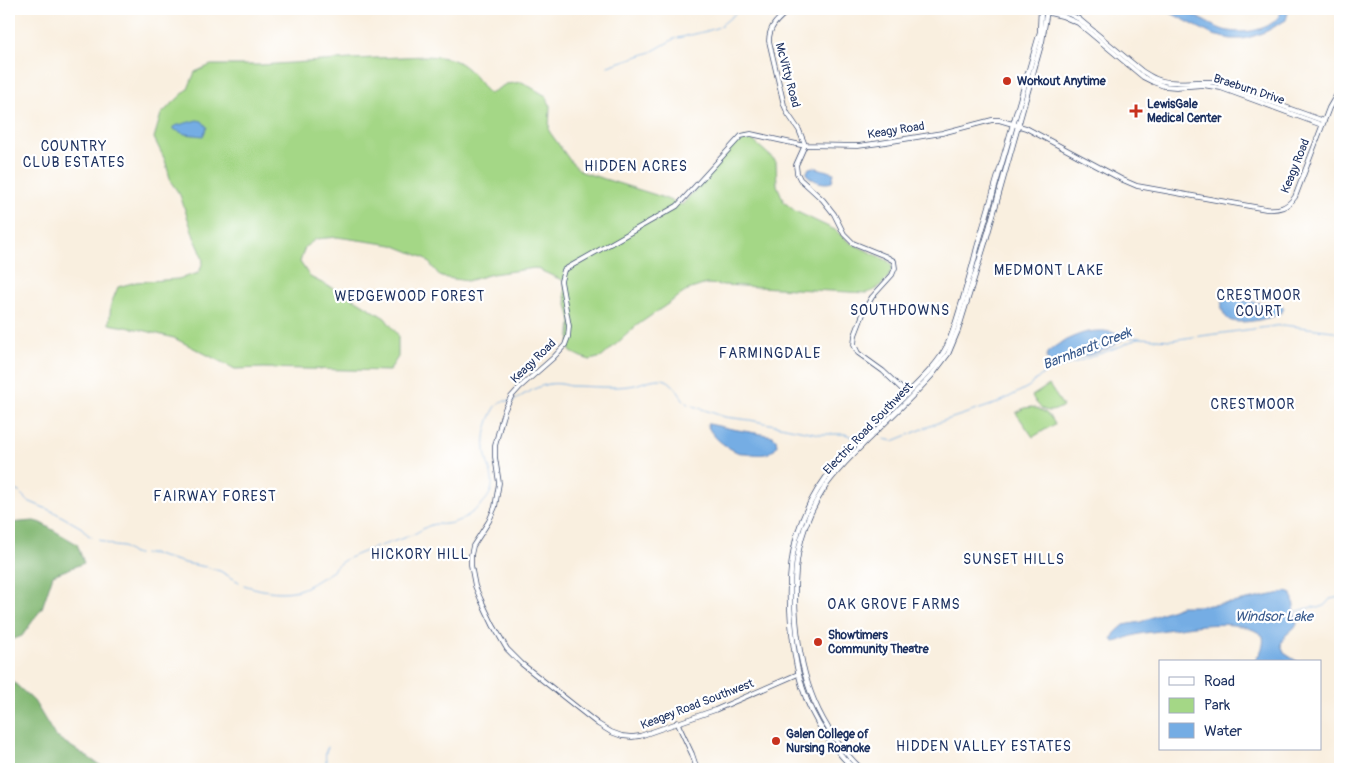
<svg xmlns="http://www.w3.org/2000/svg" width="1349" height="778" font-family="Pangolin,sans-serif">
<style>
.green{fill:#a4d786;stroke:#608372}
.forest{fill:#83b873;stroke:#4f7468}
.water{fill:#75ade4;stroke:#486ea1}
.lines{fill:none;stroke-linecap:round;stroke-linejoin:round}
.stream{stroke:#75ade4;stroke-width:1}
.minor-casing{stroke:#3c4c71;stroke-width:5.5}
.major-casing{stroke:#3c4c71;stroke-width:6}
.minor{stroke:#fff;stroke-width:4}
.major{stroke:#fff;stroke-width:4.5}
.poi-dot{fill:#c8321e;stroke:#fff;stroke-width:2}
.labels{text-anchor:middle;stroke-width:4.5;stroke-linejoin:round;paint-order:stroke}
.street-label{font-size:12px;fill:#1b2f5e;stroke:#fff}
.poi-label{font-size:12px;font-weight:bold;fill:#1b2f5e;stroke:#fff;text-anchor:start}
.neighbourhood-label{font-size:14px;letter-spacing:1px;fill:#1b2f5e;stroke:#fff}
.water-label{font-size:14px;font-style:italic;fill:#3a5b8d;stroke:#fff}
</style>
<rect width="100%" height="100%" fill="#fff"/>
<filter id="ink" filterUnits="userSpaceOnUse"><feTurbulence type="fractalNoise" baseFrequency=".02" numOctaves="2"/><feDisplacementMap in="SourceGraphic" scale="10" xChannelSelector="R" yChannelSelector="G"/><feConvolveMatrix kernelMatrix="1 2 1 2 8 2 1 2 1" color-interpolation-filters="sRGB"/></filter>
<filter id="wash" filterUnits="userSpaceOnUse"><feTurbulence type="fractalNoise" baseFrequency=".0096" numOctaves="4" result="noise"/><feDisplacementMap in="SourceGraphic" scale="20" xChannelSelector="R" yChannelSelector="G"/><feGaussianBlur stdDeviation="1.12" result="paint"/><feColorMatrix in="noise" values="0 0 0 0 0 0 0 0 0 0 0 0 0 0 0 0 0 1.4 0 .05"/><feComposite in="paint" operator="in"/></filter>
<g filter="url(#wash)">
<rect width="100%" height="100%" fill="#f9efdf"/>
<g class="green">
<path d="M427,56C437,57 449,57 458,62C471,69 480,83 489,94L506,84L522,82L546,96L550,105L549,131L571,162L582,172L656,195L682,205L734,145L745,138L751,139L776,161L777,185L784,202L795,211L835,230L849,242L888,261L892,266C892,278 877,291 866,293L706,284L688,290L636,326L602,357L590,360L581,357L571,352L569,348L571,320L565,297L564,281L535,268L492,274L467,281L441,277L425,258L393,245L337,237L316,239L305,247L300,262L310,277L356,300L385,318L398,335V357L389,371L264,368L235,369L174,338L142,330L109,324L111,304L118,287L136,282L178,279L199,273L203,261L200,250L194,237L180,195L171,182L165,160L154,138L161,114L188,89L195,72L211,65H261L352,59Z"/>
<path d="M1049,385L1063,406C1048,416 1040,410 1032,396Z"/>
<path d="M1032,407C1044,410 1049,414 1055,424L1033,437L1016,413L1024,408Z"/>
</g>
<g class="forest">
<polygon points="34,521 41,523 77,544 84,563 53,575 42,608 22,636 9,641 9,523"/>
<polygon points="9,678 34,701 55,736 106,769 9,769"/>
</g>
<g class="water">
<path d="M1163,9C1169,9 1176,8 1182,10C1196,15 1207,24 1221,29C1239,36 1277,31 1282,9H1289L1286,20L1267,31L1254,36L1243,39H1231L1213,35Z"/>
<polygon points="197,120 202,121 207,127 203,136 185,134 173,129 173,127 175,126"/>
<path d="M814,167L834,173L832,182C823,185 814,181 807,175V172L809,168Z"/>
<path d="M1225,298L1282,306L1284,308C1282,312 1282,312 1279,314C1270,319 1235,326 1228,319C1225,317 1223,312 1222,309C1221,304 1222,301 1225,298Z"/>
<path d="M1104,331L1124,334L1125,337C1115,350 1069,361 1053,363L1049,362C1047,359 1046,358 1047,355C1051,345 1078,334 1088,332C1094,331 1099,331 1104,331Z"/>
<path d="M707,424H709L732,429L773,436L776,439L777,445C771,457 758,455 746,453C742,453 738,453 735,451C724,446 711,436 707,424Z"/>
<path d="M1287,592L1292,594L1297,625L1285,636L1281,644L1284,653L1298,662H1254C1260,654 1265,646 1263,636C1242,617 1192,626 1166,630C1156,632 1145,632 1135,635C1127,637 1122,641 1114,642L1112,639L1115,633L1124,625L1141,622L1162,613L1181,606H1200L1232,603Z"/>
</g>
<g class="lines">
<g class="stream">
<polyline points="608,66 651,52 674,39 707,31 719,27 741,9"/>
<polyline points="1125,337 1171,340 1283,325 1333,331 1340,335"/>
<polyline points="693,406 725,417 750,420 820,434 845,434 856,438"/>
<polyline points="884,439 893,441 940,422 998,403 1028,387 1043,374 1121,346 1138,338"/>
<polyline points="11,488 19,492 28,501 54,512 82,528 88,535 92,537"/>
<polyline points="99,540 114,546 123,547 133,554 138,554"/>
<polyline points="144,554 152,554 185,563 206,567"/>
<path d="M349,558C370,548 392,543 414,534C420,531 425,527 431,525C436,523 440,525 446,524C459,523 473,513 482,504C502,484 487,471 485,450C483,436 489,414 498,404C503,399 507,402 513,401C516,400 520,397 523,395C539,386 551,380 570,386C591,386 614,389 635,385C645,382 656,377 666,380C675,384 680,396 686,403L688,404"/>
<polyline points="209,568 220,571 239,582"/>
<path d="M244,585C261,591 288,596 306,587C314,583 324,576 333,571L335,567L346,559"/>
<polyline points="1295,612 1312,607 1319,608 1325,605 1330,599 1340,597"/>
<path d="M327,769C327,761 323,754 328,747"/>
</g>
</g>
</g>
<g filter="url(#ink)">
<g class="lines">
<defs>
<g id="minor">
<path d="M790,9C779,19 769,25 769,41L784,105L788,114L799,130L805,145L796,165L797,173L800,179L823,200L834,214L844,234L853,243L885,256L894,261L895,268L892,275L872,297L865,309L855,335L854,345L858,353L883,371L907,394"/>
<path d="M1049,9L1069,14L1079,19L1142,71C1147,74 1152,78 1159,80C1176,86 1198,79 1218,83L1324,121"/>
<polyline points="1045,12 1062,16 1078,23 1143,77 1153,82 1164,86 1176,87 1203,85 1221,88 1322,125"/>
<path d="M798,674L715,710L640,736L632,737L622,736L611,732L598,724L522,664L507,649L493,625L481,600L475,586L471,565V555L473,546L489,521L495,507L499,483L495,457V446L502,418L505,409L511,397L520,387L553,358L565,345L568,337L569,326L561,281L564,270L677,206L741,136L751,134L801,145L858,146L880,143L942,133L992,120H999L1026,128L1123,180L1137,186L1266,209C1279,210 1287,208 1295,197L1329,108L1336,96L1340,91"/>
<polyline points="677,722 692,754 697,769"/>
</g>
<g id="major">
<path d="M854,769C828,743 807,710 799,675C794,657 793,640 791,622C786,561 795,513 836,465C858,439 884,417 908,393C923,378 938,364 947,346C954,331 958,315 963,299C968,282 973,265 977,248C998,178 1017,109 1038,39L1040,32L1041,9"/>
<path d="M861,769C818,727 801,680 796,621C792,571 797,529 825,487C837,469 853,455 868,439C890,418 912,397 932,375L948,354L958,330L987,236L1042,41L1047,9"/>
</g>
</defs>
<use href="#minor" class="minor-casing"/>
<use href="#major" class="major-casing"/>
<use href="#minor" class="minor"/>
<use href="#major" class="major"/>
</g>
</g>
<g class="poi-dot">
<circle cx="1007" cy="81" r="5"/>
<path d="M1133.5 103.5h5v5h5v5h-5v5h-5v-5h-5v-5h5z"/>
<circle cx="818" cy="642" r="5"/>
<circle cx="776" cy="741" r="5"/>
</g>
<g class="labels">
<g class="street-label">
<text transform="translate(788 75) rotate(75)" y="4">McVitty Road</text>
<text transform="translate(1249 89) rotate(18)" y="4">Braeburn Drive</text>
<text transform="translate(896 130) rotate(-9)" y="4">Keagy Road</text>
<text transform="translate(1295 166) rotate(-68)" y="4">Keagy Road</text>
<text transform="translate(533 361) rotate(-44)" y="4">Keagy Road</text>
<text transform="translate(868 428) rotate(-46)" y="4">Electric Road Southwest</text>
<text transform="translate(697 704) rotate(-21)" y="4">Keagey Road Southwest</text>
</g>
<g class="poi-label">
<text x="1017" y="85">Workout Anytime</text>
<text x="1147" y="108">LewisGale<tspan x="1147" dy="14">Medical Center</tspan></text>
<text x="828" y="639">Showtimers<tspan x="828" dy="14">Community Theatre</tspan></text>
<text x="786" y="738">Galen College of<tspan x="786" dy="14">Nursing Roanoke</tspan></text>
</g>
<g class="neighbourhood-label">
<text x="74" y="151">COUNTRY<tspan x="74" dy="16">CLUB ESTATES</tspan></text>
<text x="636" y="171">HIDDEN ACRES</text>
<text x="1049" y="275">MEDMONT LAKE</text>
<text x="1259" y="300">CRESTMOOR<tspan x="1259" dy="16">COURT</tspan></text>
<text x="410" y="301">WEDGEWOOD FOREST</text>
<text x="900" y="315">SOUTHDOWNS</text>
<text x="770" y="358">FARMINGDALE</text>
<text x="1253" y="409">CRESTMOOR</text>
<text x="215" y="501">FAIRWAY FOREST</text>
<text x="420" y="559">HICKORY HILL</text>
<text x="1014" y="564">SUNSET HILLS</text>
<text x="894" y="609">OAK GROVE FARMS</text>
<text x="984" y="751">HIDDEN VALLEY ESTATES</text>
</g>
<g class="water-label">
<text transform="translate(1087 348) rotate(-21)" y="5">Barnhardt Creek</text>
<text x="1274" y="621">Windsor Lake</text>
</g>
</g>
<rect width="1349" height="778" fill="none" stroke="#fff" stroke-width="30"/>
<rect x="1159" y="660" width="162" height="90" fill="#ffffff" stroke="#a4acbf"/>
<rect x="1169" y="677" width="25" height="8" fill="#ffffff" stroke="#a4acbf"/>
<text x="1204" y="686" font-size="15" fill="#1b2f5e">Road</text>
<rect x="1169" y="698" width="25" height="15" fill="#a4d786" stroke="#a4acbf"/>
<text x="1204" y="710" font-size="15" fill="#1b2f5e">Park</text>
<rect x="1169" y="723" width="25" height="15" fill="#75ade4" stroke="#a4acbf"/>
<text x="1204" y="736" font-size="15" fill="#1b2f5e">Water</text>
</svg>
